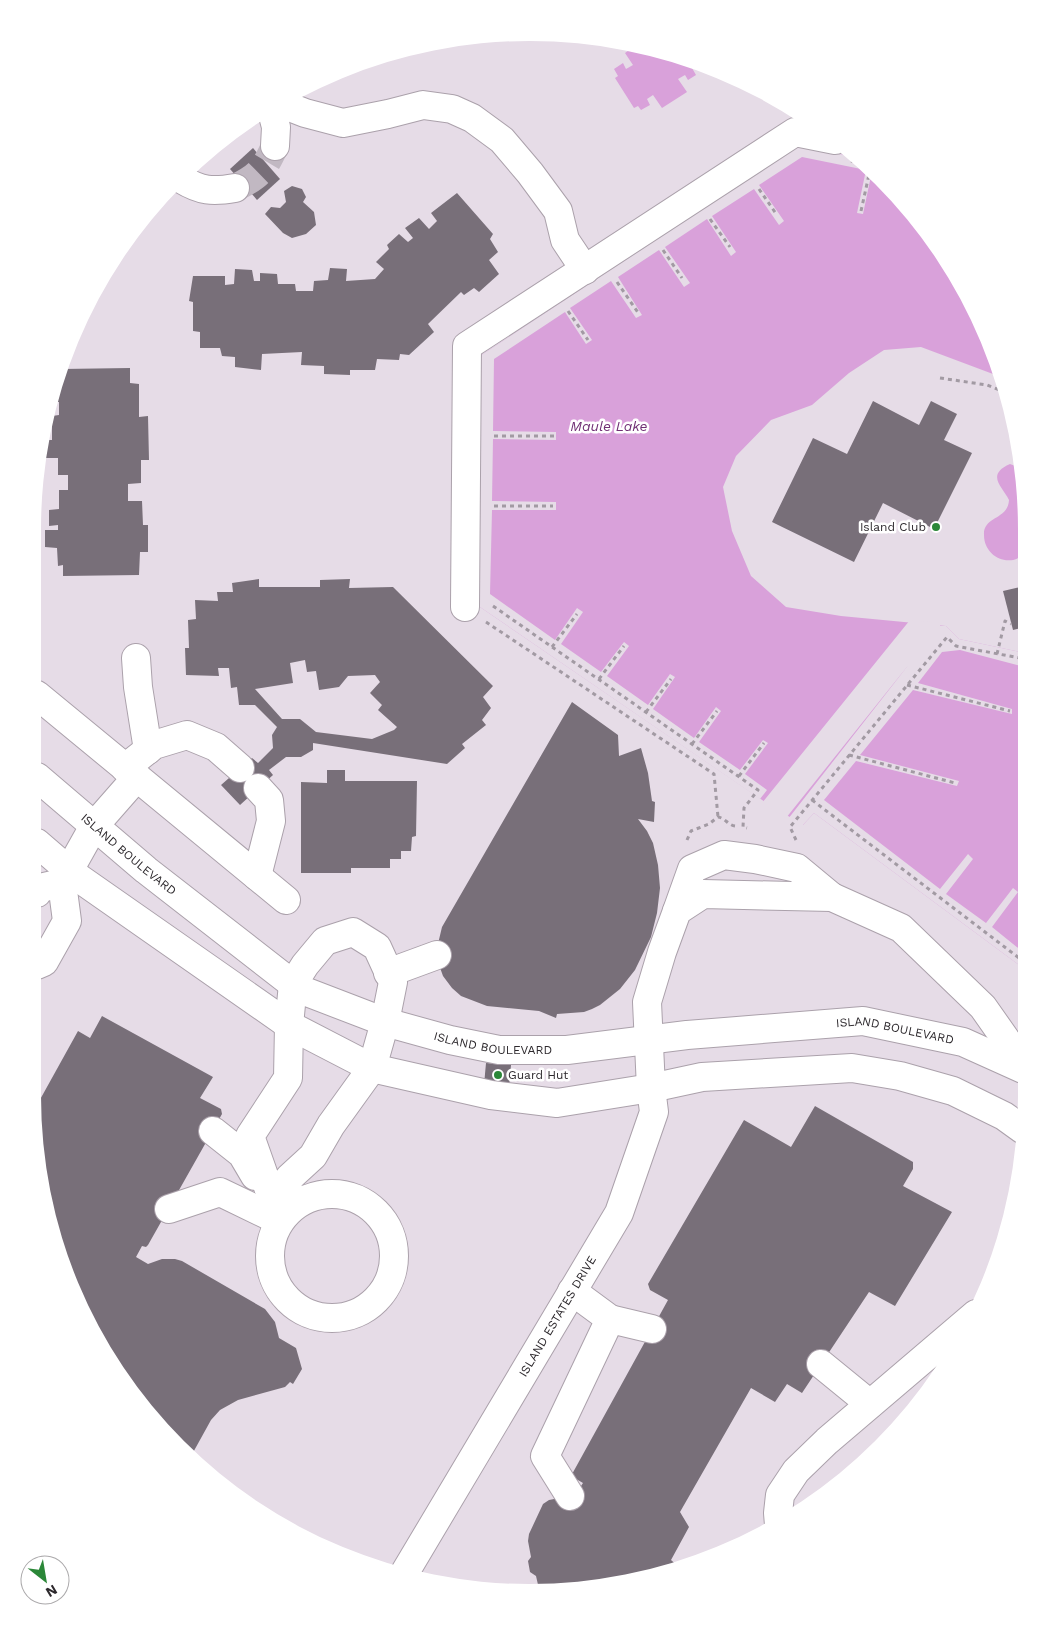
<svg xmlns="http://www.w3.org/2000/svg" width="1059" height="1625" font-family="'Work Sans',sans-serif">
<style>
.water{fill:#d9a1da}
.pier{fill:#e6dce7}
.building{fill:#786f79;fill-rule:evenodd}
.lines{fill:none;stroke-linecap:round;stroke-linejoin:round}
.minor-tunnel{stroke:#c1b8c2;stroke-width:28;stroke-dasharray:28 14;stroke-linecap:butt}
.minor-casing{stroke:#aba1ab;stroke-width:30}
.path{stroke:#a29aa3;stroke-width:3;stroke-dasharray:4 4;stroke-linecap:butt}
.minor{stroke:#fff;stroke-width:28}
.poi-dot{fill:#2b8738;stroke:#fff;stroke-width:2}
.labels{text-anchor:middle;stroke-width:5;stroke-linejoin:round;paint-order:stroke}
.poi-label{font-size:12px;fill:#2d292d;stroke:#fff;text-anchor:end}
.street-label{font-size:12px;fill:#2d292d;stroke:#fff}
.water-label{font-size:14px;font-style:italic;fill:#702f74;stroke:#fff}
</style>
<rect width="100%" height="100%" fill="#e6dce7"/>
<g class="water">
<polygon points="635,46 692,60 695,66 692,68 696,75 688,80 685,75 678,79 687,92 662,108 653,95 647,99 650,105 641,110 638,106 634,108 615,78 618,76 614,69 623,63 626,69 633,65 625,53"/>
<polygon points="798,146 860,158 924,227 975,310 1001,377 921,347 884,350 849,373 812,405 771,420 736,456 723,487 732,531 751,576 786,607 841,616 946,626 959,639 1025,653 1023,968 814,813 803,825 765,802 477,605 480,356"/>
<path d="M1010,464L1021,468L1025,497V553C1010,569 984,557 984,535C983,516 1008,520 1009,500C1003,487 985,475 1010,464Z"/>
</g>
<g class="pier">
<polygon points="798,146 859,158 872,171 863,214 857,213 866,170 802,157 759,185 784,221 779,225 754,189 712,216 736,252 731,256 707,219 665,247 690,283 684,287 659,250 618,277 642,315 636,318 611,281 570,308 592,340 586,344 565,312 494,359 493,431 556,432 556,440 493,439 492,501 556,502 556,510 492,510 490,594 555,640 577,608 583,612 561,644 601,672 624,642 629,646 607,676 648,705 670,674 675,677 653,709 694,738 716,707 721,711 699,742 740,770 763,740 768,743 745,774 767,790 760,799 477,605 480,356"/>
<polygon points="910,620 941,623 940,626 946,626 959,639 1025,653 1025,667 960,650 942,652 918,683 1012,709 1012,714 913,690 860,755 959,781 957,786 856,761 824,800 940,889 968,854 973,859 946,894 986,923 1013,888 1018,892 992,927 1023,952 1023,968 814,813 801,827 788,819 910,663 786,818 762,803"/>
</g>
<g class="building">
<polygon points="253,148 280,179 257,200 230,169"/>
<polygon points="292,186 302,189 306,197 303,202 314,212 316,225 306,234 292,238 283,233 265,214 271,207 280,208 286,202 284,191"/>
<polygon points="457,193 493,234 490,239 498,252 489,260 499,274 479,292 474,288 464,295 461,292 428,324 434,332 409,355 400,354 399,360 377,359 375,370 350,370 350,375 324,374 324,366 301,365 302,352 262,354 261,370 235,367 235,357 222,356 220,348 200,348 200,332 193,331 193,302 189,301 193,276 225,276 225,285 234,284 235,269 252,270 254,281 260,281 260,273 277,274 278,284 295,284 296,291 313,291 314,281 328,280 330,268 347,269 346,281 375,279 384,269 376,262 389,249 387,245 399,234 408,242 413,238 405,228 419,218 429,229 437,221 431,213"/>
<polygon points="130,368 130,383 139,384 139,417 148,416 149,460 141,460 141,483 128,484 128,501 142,501 143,525 148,525 148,552 140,552 139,575 63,576 63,565 58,566 57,548 45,547 45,530 58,530 58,525 49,526 49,510 59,509 59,490 68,490 68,475 58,475 58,458 45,458 46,440 52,440 52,416 59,415 59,402 55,402 55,387 62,369"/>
<polygon points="873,401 919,425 931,401 957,414 944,440 972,453 934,529 883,503 854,562 772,522 813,438 847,454"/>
<path d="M259,579V587H320V580L350,579L349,588L393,587L493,686L483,697L491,708L482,720L486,725L462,744L465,748L447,764L313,743V750L301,757H286L269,770L273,775L240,805L221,785L252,758L258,763L273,748L272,735L277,727L255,705H239L237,687L231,688L229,668H218L219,676L186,675L185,648H189L188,620L196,619L195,600L218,601L217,592H233L232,583ZM305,660L307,672L316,671L319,690L339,687L348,676L375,675L380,682L370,693L382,705L378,710L397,727L394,730L372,739L316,732L300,719H282L255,689L293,683L290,663Z"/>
<polygon points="1025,586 1025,627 1013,630 1003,591"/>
<polygon points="572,702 618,735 619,756 641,748 648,773 652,801 655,802 654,822 638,819 647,831 653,843 658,865 660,888 657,913 651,937 635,970 620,989 600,1005 592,1009 584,1012 557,1014 556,1018 539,1011 487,1006 461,996 452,988 443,976 438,962 437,948 442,927"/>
<polygon points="327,770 345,770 345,781 417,781 416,836 412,837 411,851 401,851 401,859 390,859 390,868 351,868 351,873 301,873 301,782 327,783"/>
<polygon points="102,1016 213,1077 200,1098 221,1109 222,1114 148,1245 146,1247 142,1246 136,1257 148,1264 162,1259 175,1259 182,1261 265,1309 275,1322 279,1338 296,1348 302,1369 293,1384 290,1382 285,1387 238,1400 220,1410 211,1420 190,1458 178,1447 116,1372 59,1255 37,1161 37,1105 78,1031 90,1038"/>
<polygon points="486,1063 511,1065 509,1087 484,1085"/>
<polygon points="815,1106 913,1162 913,1169 903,1186 952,1212 895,1306 869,1292 802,1393 787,1384 775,1402 751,1388 680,1512 689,1527 671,1560 679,1567 627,1583 539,1589 536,1576 530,1572 528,1561 531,1557 528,1541 529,1534 543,1504 549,1500 575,1495 583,1483 571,1476 668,1300 650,1290 648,1284 744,1120 791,1147"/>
</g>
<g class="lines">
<path class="minor-tunnel" d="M235,188C259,176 264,170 275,146"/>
<defs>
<g id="minor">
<polyline points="273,107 282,104 305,113 343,123 388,114 423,105 452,109 472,118 502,140 530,173 558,211 565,240 585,270"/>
<polyline points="271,108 276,127 275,146"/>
<path d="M181,179C201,191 212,192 235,188"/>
<polyline points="465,607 467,346 795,132 835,140"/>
<polyline points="136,658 138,687 148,750"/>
<polyline points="37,695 286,900"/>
<polyline points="125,768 154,745 187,735 216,747 240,768"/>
<path id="s1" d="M37,777L146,870L299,989L385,1022L450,1040L499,1050H567L687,1035L863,1021L963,1042L1023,1069"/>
<polyline points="37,843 73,874 289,1025 372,1068 491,1095 557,1103 651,1088 702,1077 852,1068 900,1076 953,1091 1004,1116 1022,1129"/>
<polyline points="257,876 271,821 269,800 258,788"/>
<polyline points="37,893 40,888 62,883"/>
<polyline points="677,911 692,869 724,855 755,859 797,868 832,897"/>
<polygon points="353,932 377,947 393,982 385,1022 372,1068 331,1125 313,1156 289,1178 280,1221 250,1136 288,1078 289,1025 293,984 305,965 325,941"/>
<polyline points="37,965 44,962 67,921 62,883 94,826 137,777"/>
<polyline points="388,973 437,955"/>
<polyline points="213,1131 242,1154 255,1176"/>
<circle cx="332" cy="1256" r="62"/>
<polyline points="169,1209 220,1192 280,1221"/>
<polyline points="610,1319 652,1329"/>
<polyline points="821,1364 870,1404"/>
<polyline points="570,1496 545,1456 610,1319 572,1291"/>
<polyline points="779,1525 778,1513 780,1495 796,1471 827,1441 976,1314"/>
<path id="s2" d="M404,1574L619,1213L654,1112L651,1088L647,1002L662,952L677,911L703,894L832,897L901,928L983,1007L1023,1064"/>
</g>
</defs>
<use href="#minor" class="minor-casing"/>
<g class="path">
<polyline points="851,161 865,164"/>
<polyline points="759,189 777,215"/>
<polyline points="861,211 870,170"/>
<polyline points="710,219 730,247"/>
<polyline points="917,223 917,220"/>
<polyline points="663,250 682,278"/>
<polyline points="617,282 639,314"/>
<polyline points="568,311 588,340"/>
<polyline points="940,378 987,385 1007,393"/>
<polyline points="494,436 554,436"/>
<polyline points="494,506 553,506"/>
<polyline points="493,606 758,790 744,808 743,827 747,828"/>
<polyline points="486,622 714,774 718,817"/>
<polyline points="552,647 577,614"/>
<polyline points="997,654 1005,621 1011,624"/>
<polyline points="599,679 624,646"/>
<polyline points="907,685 1010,711"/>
<polyline points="646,712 671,679"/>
<polyline points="692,744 717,711"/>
<polyline points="849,755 955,783"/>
<polyline points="739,776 764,743"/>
<polyline points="812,800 1023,961"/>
<path d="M687,840L691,831L709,824L718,817C725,818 728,825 735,826"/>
<polyline points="796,840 790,827 947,637 956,646 1025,659"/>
</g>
<use href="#minor" class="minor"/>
</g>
<g class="poi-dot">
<circle cx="936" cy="527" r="5"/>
<circle cx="498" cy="1075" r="5"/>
</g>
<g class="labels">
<g class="poi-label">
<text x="926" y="531">Island Club</text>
<text x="508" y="1079" text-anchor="start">Guard Hut</text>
</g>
<g class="street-label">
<text dy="4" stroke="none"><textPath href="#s1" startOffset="120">ISLAND BOULEVARD</textPath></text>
<text dy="4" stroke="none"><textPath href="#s1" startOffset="945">ISLAND BOULEVARD</textPath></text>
<text dy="4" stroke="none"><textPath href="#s1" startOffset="540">ISLAND BOULEVARD</textPath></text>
<text dy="4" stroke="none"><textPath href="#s2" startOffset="300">ISLAND ESTATES DRIVE</textPath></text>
</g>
<g class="water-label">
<text x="609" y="431">Maule Lake</text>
</g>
</g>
<path d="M0 0H1059V1625H0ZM529 41H530A488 488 0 0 1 1018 529V1096A488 488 0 0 1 530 1584H529A488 488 0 0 1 41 1096V529A488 488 0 0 1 529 41Z" fill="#fff" fill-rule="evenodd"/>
<g transform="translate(45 1580) rotate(149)"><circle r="24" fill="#ffffff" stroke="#aba9ab"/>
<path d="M0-4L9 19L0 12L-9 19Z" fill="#2b8738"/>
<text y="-8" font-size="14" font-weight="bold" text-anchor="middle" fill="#2d292d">N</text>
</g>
</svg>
